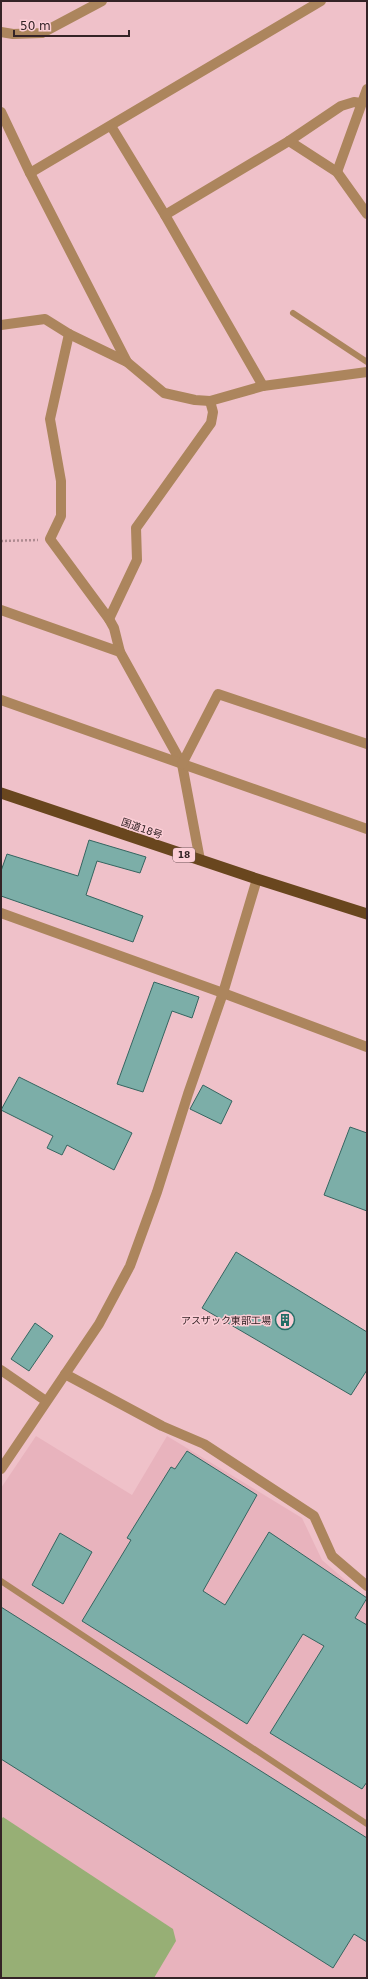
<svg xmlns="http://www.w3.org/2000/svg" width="368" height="1979" font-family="'DejaVu Sans','Noto Sans JP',sans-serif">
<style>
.built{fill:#e8b3bd}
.green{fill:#97af75}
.building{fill:#7caea8;stroke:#356560}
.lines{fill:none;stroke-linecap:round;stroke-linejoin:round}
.path{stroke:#ae8a90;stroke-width:2.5;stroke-dasharray:2 2;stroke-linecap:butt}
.service{stroke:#ac855d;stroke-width:6}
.minor{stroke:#ac855d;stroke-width:10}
.tertiary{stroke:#ac855d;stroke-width:10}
.trunk{stroke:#69461e;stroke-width:11}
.labels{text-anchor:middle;stroke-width:3;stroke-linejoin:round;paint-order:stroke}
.shield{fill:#fcced6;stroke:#70565b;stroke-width:1}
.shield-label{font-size:9px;font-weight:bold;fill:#342326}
.street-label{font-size:10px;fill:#342326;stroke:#fcced6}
.poi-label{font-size:10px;fill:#342326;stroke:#fcced6;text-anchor:end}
</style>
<rect width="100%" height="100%" fill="#efc1c9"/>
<polygon class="built" points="36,1436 132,1495 167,1436 302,1518 322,1560 367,1599 367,1978 1,1978 1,1488"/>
<polygon class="green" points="3,1817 173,1929 176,1941 154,1978 1,1978 1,1820"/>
<g class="building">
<polygon points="89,840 146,857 140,873 97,861 86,895 143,916 133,942 1,896 1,871 7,854 78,876"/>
<polygon points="154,982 199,997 192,1018 172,1011 143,1092 117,1084"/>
<polygon points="19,1077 132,1133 114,1170 67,1145 62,1155 47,1148 53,1136 1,1110"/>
<polygon points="203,1085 232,1101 221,1124 190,1109"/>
<polygon points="350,1127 367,1133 367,1211 324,1195"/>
<polygon points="236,1252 367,1332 367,1370 351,1395 202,1308"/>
<polygon points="35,1323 53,1336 29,1371 11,1359"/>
<polygon points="187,1451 257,1495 203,1591 225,1605 269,1532 367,1598 355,1618 367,1625 367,1782 362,1789 270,1733 324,1646 303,1634 247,1724 82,1621 131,1540 127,1538 171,1467 175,1469"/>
<polygon points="60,1533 92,1552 63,1604 32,1585"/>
<polygon points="1,1607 367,1838 367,1942 354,1934 333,1968 1,1759"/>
</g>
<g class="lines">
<polyline class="path" points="1,541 38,540"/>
<g class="service">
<polyline points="293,313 367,362"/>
<polyline points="1,1581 367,1824"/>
</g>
<g class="minor">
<polyline points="1,32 13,34 42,33 102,1"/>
<polyline points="1,112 30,173 127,362"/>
<polyline points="111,126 165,215 263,386"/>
<polyline points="289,141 337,172 367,214"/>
<polyline points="337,172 367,89"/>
<polyline points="30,173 321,1"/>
<polyline points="165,215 289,141 341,106 354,102 361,103"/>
<polyline points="1,325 45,319 69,334 127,362 164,393 195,400 210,401 263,386 367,372"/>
<polyline points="69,334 50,419 61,481 61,516 50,539 109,619 114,628 120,652 182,764 200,860"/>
<polyline points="1,610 120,652"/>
<polyline points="109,619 137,560 136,528 211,423 213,412 210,401"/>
<polyline points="1,700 367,829"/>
<polyline points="182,764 218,694 367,744"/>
<polyline points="1,913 223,993 367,1047"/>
<polyline points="1,1370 46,1401"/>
<polyline points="65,1374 162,1426 204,1444 314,1516 332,1556 367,1586"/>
</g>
<polyline class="tertiary" points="1,1469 99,1324 130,1266 157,1192 188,1094 223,993 257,879"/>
<polyline class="trunk" points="1,793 257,879 367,914"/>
</g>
<defs>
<symbol id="building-ring" viewBox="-11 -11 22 22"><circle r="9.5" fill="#fcced6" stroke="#246d66" stroke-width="1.5"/><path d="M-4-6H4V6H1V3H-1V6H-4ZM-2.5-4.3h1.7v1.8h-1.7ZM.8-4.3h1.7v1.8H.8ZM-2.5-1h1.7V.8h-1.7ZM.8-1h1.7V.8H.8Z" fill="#246d66"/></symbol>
</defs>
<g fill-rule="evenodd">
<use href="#building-ring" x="274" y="1309" width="22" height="22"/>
</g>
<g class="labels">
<rect class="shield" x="173" y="848" width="22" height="14" rx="3"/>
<g class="shield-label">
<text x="184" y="858">18</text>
</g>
<g class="street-label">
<text transform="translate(142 828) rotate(19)" y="4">国道18号</text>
</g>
<g class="poi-label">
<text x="271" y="1324">アスザック東部工場</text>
</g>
</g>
<rect width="368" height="1979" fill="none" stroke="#342326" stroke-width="4"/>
<path d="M14 30v6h115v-6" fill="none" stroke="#342326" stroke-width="2"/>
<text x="20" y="30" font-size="12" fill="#342326" stroke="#fcced6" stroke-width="3" paint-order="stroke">50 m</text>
</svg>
